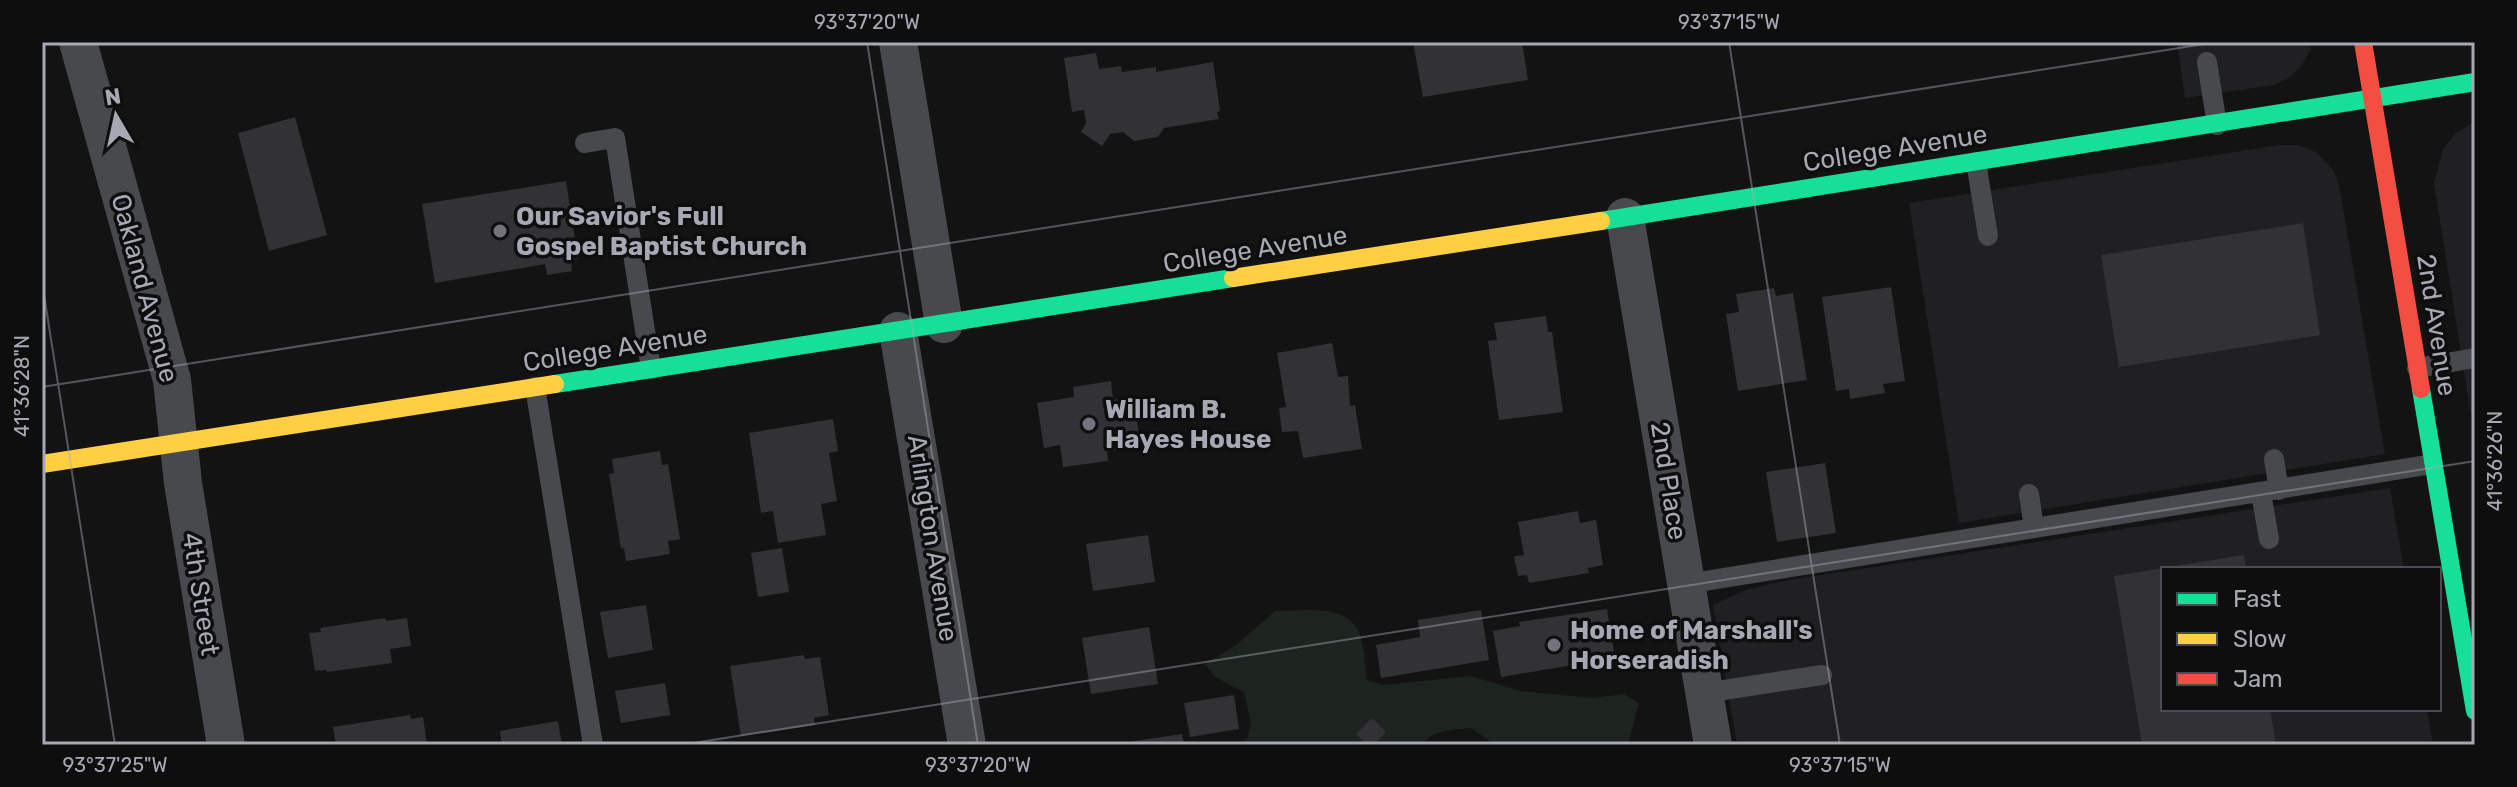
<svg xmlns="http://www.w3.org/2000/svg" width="2517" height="787" font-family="Rubik,sans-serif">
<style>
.built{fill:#202022}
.green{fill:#1d231f}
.building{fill:#323235}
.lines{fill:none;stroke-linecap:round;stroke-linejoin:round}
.lane{stroke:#48494c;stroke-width:20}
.street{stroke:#48494c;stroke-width:38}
.fast{stroke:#16e098;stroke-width:18}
.slow{stroke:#ffcf43;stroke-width:18}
.jam{stroke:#f24e42;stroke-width:18}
.ticks{fill:none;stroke:#a6a9b3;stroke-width:2;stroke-opacity:0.45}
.poi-dot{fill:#73747b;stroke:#0e0e0f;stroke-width:3}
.labels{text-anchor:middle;stroke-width:7;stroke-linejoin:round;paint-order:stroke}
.street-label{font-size:26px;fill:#a6a9b3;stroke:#0e0e0f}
.poi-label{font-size:26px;font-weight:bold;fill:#a6a9b3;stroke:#0e0e0f;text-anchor:start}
.neatline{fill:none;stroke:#a6a9b3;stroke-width:3}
.ticks-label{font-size:20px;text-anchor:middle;fill:#a6a9b3}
</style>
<rect width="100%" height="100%" fill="#131314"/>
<g class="built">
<polygon points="2177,42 2311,42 2310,50 2301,67 2289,78 2274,85 2185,98"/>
<polygon points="2475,121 2475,440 2434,183 2443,150 2454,135"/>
<polygon points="2280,145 2298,145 2316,152 2334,171 2339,185 2385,454 1959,523 1909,203"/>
<polygon points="2390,488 2404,569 2163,569 2163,709 2427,709 2433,745 1737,745 1713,605 1748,589 1789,580"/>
</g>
<path class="green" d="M1275,611C1299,611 1345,603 1358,630C1364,641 1365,667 1367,680L1383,685L1471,676L1521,691L1592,698L1624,694L1639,703L1628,745H1495L1471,728C1454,730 1432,729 1422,745H1238L1247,739L1251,723L1244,692L1215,677L1205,664L1235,646Z"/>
<g class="building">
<polygon points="1413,42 1522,42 1528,80 1423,97"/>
<polygon points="1096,53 1099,69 1121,66 1122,72 1156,67 1156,72 1213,62 1220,111 1217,112 1219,119 1164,128 1158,137 1134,141 1123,132 1110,134 1102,146 1081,132 1086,123 1084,110 1072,112 1064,58"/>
<polygon points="295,117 327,235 269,251 238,133"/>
<polygon points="566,181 578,259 571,260 572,271 547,275 545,264 435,283 422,204"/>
<polygon points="2303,223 2320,335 2119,367 2101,255"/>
<polygon points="1891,287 1905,381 1883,384 1885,393 1850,399 1849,389 1836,391 1822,297"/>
<polygon points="1774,288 1776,296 1793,293 1807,380 1738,391 1726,314 1739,312 1736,294"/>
<polygon points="1546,316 1548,332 1552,332 1563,412 1499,420 1488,341 1497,340 1494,323"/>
<polygon points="1332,343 1338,377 1348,376 1350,406 1355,405 1362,449 1303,458 1298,431 1282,432 1279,408 1286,407 1277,353"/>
<polygon points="1111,381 1113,400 1133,397 1141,446 1107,452 1108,461 1063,467 1060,445 1044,448 1037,403 1074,397 1073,387"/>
<polygon points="833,419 838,451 829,453 837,501 821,504 826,535 778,543 773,511 761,513 749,433"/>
<polygon points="660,451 662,465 668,464 680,539 668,541 670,554 626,561 624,548 621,549 609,474 614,473 612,459"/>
<polygon points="1825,463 1836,533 1777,542 1766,472"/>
<polygon points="1578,511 1580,523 1596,520 1603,565 1588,568 1589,573 1529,583 1527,575 1518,576 1514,556 1524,555 1518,522"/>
<polygon points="1148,535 1155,582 1093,591 1086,544"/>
<polygon points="782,548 789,592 758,597 751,553"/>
<polygon points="2244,555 2246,569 2168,569 2168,567"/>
<polygon points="2163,568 2163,709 2270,709 2276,745 2142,745 2114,576"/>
<polygon points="646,605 653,650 608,658 600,612"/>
<polygon points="1607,609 1615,658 1501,677 1493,631 1520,626 1519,622"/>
<polygon points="1481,610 1489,660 1381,678 1376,645 1420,637 1418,620"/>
<polygon points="385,618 386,621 407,618 411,646 390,649 392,663 327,672 326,670 315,671 309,633 321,632 320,628"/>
<polygon points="1149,627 1158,684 1091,694 1082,638"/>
<polygon points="804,655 805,659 820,657 829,715 814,718 815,725 741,736 730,666"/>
<polygon points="665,683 670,715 621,723 615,691"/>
<polygon points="1234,695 1239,729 1190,737 1184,703"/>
<polygon points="410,715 411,719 423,717 427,745 336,745 333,727"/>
<polygon points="1372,718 1386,732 1373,745 1367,745 1356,734"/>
<polygon points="558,721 562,745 502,745 500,731"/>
<polygon points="1182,734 1184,745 1122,745 1121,743"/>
</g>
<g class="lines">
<g class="lane">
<polyline points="2207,62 2217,125"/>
<polyline points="585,143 615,138 651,369"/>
<polyline points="1976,162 1988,236"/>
<polyline points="2417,368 2475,358"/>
<polyline points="535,387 593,745"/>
<polyline points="2274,459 2279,490"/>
<polyline points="2261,493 2269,539"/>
<polyline points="2029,494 2034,528"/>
<polyline points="1686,584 2433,464"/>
<polyline points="1704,693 1822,675"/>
</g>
<g class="street">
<polyline points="78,42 172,380 183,483 226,745"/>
<polyline points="898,42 944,324"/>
<polyline points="1625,217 1713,745"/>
<polyline points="898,331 967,745"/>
</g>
<g class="fast">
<polyline points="1601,221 2475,82"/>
<polyline points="555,384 1233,278"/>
<polyline points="2421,389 2475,711"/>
</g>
<g class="slow">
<polyline points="1233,278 1601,221"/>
<polyline points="42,464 555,384"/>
</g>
<polyline class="jam" points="2363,42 2421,389"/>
</g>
<path class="ticks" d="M867,42L978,745M1729,42L1840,745M42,282L115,745M42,387L2217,42M681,745L2475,461"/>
<g class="poi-dot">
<circle cx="500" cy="231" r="8"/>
<circle cx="1089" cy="424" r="8"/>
<circle cx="1554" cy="645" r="8"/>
</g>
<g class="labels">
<g class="street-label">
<text transform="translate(1895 148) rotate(-9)" y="9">College Avenue</text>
<text transform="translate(1255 249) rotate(-9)" y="9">College Avenue</text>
<text transform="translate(145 288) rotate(75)" y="9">Oakland Avenue</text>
<text transform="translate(2437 325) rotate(81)" y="9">2nd Avenue</text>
<text transform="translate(615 348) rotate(-9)" y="9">College Avenue</text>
<text transform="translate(1669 481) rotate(81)" y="9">2nd Place</text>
<text transform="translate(933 538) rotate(81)" y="9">Arlington Avenue</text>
<text transform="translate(201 594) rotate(81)" y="9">4th Street</text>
</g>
<g class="poi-label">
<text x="516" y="225">Our Savior's Full<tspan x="516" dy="30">Gospel Baptist Church</tspan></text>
<text x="1105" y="418">William B.<tspan x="1105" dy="30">Hayes House</tspan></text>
<text x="1570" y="639">Home of Marshall's<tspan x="1570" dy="30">Horseradish</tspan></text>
</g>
</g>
<rect width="2517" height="787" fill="none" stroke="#0e0e0f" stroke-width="88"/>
<rect x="2161" y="567" width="280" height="144" fill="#0e0e0f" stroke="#4b4c51" stroke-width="2"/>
<rect x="2177" y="593" width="40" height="12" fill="#16e098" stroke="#4b4c51" stroke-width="2"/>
<text x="2233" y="607" font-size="24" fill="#a6a9b3">Fast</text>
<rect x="2177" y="633" width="40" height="12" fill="#ffcf43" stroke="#4b4c51" stroke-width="2"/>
<text x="2233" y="647" font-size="24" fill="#a6a9b3">Slow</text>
<rect x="2177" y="673" width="40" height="12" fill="#f24e42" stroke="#4b4c51" stroke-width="2"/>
<text x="2233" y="687" font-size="24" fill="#a6a9b3">Jam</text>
<g transform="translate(116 116) rotate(351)" stroke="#0e0e0f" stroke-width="6" paint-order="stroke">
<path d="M0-6L14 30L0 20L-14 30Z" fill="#a6a9b3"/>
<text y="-12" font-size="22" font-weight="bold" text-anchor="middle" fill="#a6a9b3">N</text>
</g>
<rect x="44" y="44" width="2429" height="699" class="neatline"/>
<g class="ticks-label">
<text x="867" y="29">93°37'20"W</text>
<text x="1729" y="29">93°37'15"W</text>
<text transform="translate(22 386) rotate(-90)" y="7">41°36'28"N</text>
<text transform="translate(2495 461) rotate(-90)" y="7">41°36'26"N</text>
<text x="115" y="772">93°37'25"W</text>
<text x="978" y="772">93°37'20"W</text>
<text x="1840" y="772">93°37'15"W</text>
</g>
</svg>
